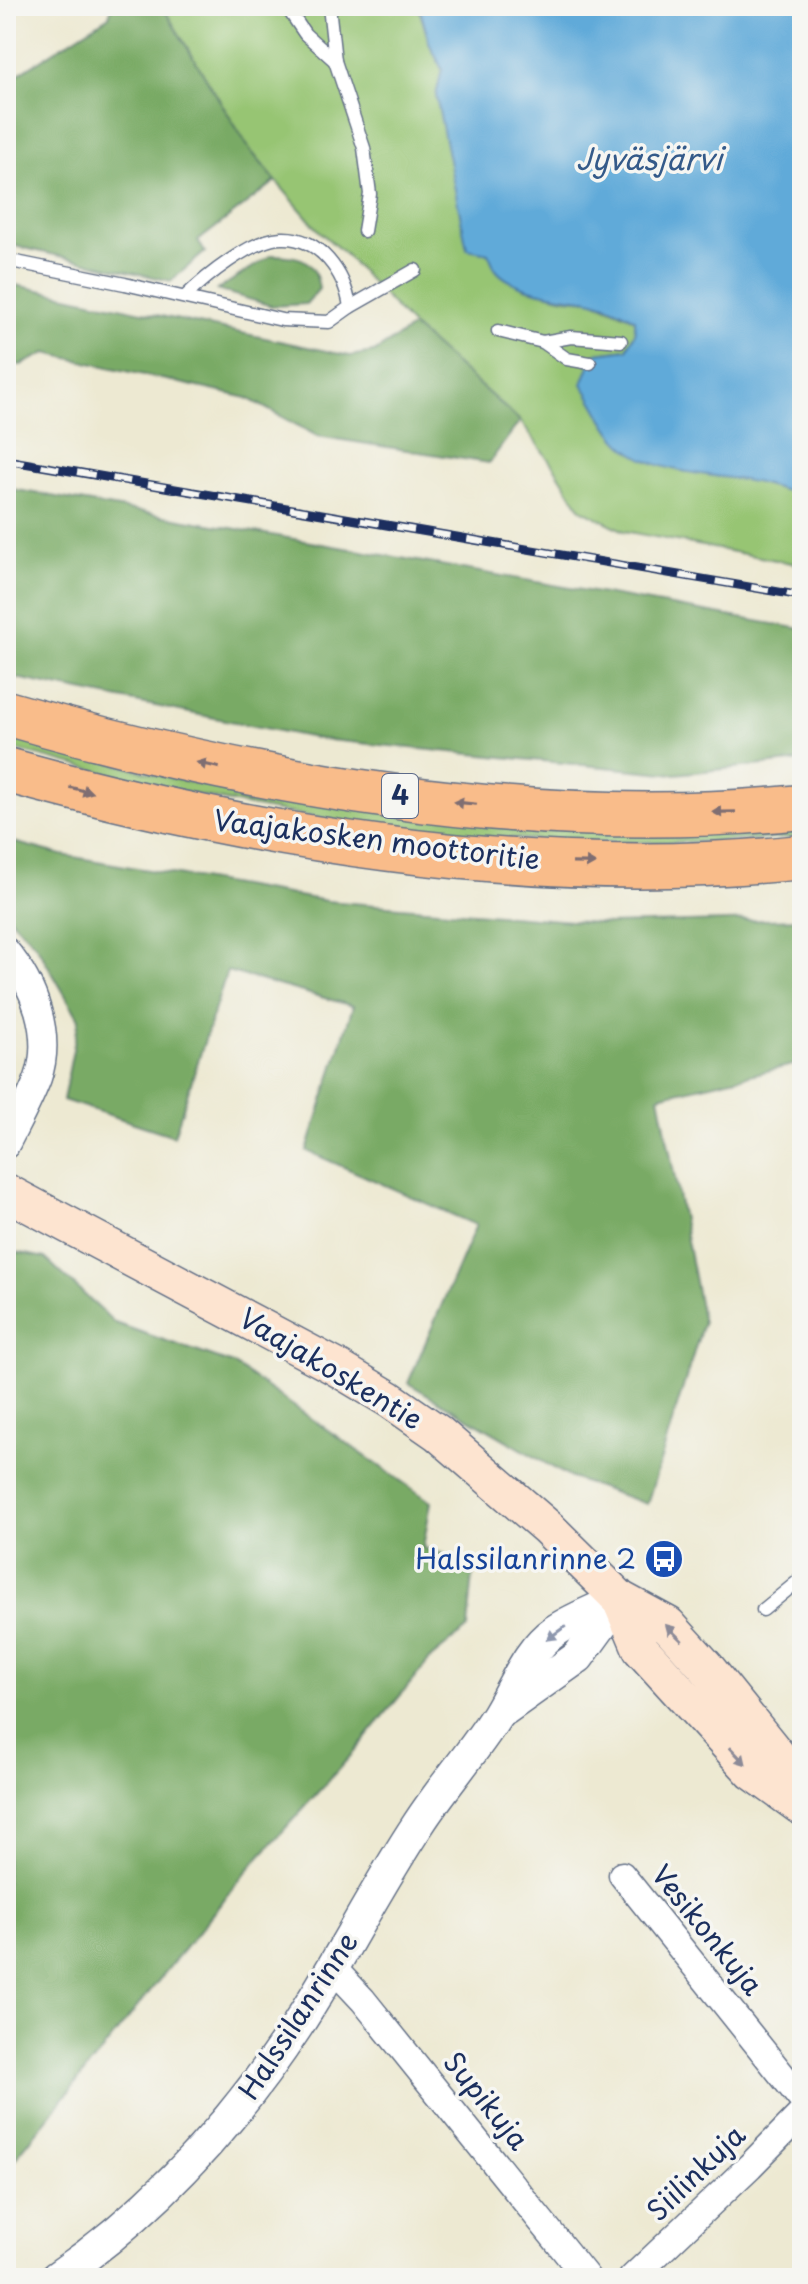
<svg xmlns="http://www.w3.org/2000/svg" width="808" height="2284" font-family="'Playpen Sans',sans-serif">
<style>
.green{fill:#97c573;stroke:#597a68;stroke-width:2}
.forest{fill:#79aa65;stroke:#4a6c62;stroke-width:2}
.water{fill:#61aad9;stroke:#3e6c9c;stroke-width:2}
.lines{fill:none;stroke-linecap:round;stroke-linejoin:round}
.service-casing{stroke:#647087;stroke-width:15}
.minor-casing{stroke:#647087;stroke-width:29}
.tertiary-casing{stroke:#647087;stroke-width:35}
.secondary-casing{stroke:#647087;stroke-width:39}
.motorway-casing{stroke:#647087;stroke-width:47}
.service{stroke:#fff;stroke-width:12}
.minor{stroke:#fff;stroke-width:26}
.tertiary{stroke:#fff;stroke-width:32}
.secondary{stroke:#fde4d0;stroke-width:36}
.motorway{stroke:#f9bc8a;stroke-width:44}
.rail-casing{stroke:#1b2f5e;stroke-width:9}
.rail{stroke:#f6f6f2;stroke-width:6;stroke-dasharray:18;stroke-linecap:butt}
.oneway{fill:#7f6e72}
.oneway2{fill:#8d97ae}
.oneway3{fill:#8c8a97}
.labels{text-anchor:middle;stroke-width:7;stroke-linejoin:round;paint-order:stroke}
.shield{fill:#f6f6f2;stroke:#5d6b8a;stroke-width:2}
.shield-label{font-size:26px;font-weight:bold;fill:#1b2f5e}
.street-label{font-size:28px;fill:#1b2f5e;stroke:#f6f6f2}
.transit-label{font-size:28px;fill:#164399;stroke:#f6f6f2;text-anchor:end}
.water-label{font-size:30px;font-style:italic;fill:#345a89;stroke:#f6f6f2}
</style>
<rect width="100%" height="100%" fill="#f6f6f2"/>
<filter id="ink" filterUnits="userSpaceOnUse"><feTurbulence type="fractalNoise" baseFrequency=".0125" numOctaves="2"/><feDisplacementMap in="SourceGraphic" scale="16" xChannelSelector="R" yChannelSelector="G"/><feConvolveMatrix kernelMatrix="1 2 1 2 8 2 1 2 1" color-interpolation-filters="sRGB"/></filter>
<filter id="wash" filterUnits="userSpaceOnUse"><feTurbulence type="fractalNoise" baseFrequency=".006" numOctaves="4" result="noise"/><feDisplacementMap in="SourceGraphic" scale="32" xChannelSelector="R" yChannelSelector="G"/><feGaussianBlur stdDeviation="1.8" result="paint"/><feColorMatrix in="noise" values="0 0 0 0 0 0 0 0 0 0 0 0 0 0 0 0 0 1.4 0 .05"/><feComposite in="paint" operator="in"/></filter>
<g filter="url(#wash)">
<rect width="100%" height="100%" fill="#ede9d2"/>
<g class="green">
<polygon points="162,6 418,6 430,45 442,69 436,96 488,253 497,271 525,288 565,298 592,300 635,319 635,333 627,349 597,353 747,480 802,495 802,565 624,531 581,509 555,468 520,421 413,327 345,254 319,231 276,181 250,150"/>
<path d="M6,735L170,778L239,792L802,825V837C633,848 462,842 295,814C197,798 102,772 6,747Z"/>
</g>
<g class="forest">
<polygon points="112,6 162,6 250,150 276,181 198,241 205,252 171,281 6,244 6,82 109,16"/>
<path d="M272,255C301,256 315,258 319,289L306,304L272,306L217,290Z"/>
<polygon points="6,283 350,356 374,352 413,327 520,421 489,463 317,436 247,398 46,353 21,365 6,363"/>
<polygon points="6,488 802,629 802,761 675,774 319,739 6,676"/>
<polygon points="6,840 62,855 327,901 608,924 802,919 802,1063 659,1096 703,1323 647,1504 571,1478 408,1383 476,1225 307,1151 353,1006 227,971 174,1136 63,1100 79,1019 36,945 6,914"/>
<polygon points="6,1250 45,1258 115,1323 233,1364 431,1502 423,1548 474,1563 468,1628 431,1658 354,1752 246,1872 6,2170"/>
</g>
<path class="water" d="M419,6H802V495C784,491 766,484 748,481C711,474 665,474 633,453C607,436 599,408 582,384L590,363L597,353L627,349L635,333V319C621,311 606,303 589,300C564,296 514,292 496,270C493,266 491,258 488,253L467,249L436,96L442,69L430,45Z"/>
</g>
<g filter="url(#ink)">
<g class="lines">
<defs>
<g id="service">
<polyline points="286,6 305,34 335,61"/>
<polyline points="329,6 335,61 364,148 370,194 364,231"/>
<path d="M6,260L125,284L282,320L329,322L350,307C345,274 320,236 281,238C252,239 205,277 185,297"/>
<polyline points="350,307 415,270"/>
<polyline points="498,331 543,342 567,359 590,363"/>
<polyline points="543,342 571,337 621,341"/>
<polyline points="763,1610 802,1578"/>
</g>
<g id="minor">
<path d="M6,951C34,984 53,1035 38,1078C30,1100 17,1123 6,1145"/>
<polyline points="622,1875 802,2100"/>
<polyline points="332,1967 363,2000 587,2278"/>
<polyline points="632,2278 750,2166 802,2113"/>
</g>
<g id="tertiary">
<polyline points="505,1709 578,1657 618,1602"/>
<path d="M56,2278C154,2210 232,2125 297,2026C340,1960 375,1889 419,1823C443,1786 473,1753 497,1715C514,1688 527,1650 555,1631C574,1618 599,1609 620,1599"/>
</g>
<g id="secondary">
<polyline points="6,1192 334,1366 389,1399 438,1433 548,1528 620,1599 668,1625 706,1667 781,1760 795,1800"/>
<polyline points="620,1599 641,1649 753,1772 800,1806"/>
</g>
<g id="motorway">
<path d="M6,713C260,786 537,834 802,807"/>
<path d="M6,770C260,840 538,885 802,857"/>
</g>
</defs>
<use href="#service" class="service-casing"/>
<use href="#minor" class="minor-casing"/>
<use href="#tertiary" class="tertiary-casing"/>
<use href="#secondary" class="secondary-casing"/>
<use href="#motorway" class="motorway-casing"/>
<use href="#service" class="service"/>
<use href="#minor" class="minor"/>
<use href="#tertiary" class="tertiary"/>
<use href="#secondary" class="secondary"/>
<use href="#motorway" class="motorway"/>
<defs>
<polyline id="rail" points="6,460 802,596"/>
</defs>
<use href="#rail" class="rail-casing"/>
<use href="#rail" class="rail"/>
</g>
<defs><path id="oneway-solid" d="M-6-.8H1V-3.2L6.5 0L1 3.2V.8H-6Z" transform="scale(2)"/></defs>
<g class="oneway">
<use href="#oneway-solid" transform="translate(208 765) rotate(-167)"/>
<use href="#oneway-solid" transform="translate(81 790) rotate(14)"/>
<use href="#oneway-solid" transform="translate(465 803) rotate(-174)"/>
<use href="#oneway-solid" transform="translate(724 812) rotate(179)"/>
<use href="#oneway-solid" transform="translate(584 863) rotate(1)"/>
</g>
<use class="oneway2" href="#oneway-solid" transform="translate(556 1633) rotate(144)"/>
<g class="oneway3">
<use href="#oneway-solid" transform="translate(674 1633) rotate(-135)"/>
<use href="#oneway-solid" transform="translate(738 1756) rotate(47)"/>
</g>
</g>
<defs>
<symbol id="bus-disc" viewBox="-11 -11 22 22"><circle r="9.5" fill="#1a4fb4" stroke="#f6f6f2"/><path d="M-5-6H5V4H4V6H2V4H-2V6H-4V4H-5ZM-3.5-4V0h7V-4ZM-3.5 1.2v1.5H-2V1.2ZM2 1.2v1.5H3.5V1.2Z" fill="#fff"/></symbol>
</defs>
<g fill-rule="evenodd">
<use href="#bus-disc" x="642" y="1537" width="44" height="44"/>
</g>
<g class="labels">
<rect class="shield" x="382" y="774" width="36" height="44" rx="6"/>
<g class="shield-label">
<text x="400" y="805">4</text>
</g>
<g class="street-label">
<text transform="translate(377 840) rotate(7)" y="10">Vaajakosken moottoritie</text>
<text transform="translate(331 1369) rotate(31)" y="10">Vaajakoskentie</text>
<text transform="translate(707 1930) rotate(51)" y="10">Vesikonkuja</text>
<text transform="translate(298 2016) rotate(-57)" y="10">Halssilanrinne</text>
<text transform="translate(486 2101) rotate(51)" y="10">Supikuja</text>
<text transform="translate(696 2173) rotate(-44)" y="10">Siilinkuja</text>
</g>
<g class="transit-label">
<text x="636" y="1569">Halssilanrinne 2</text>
</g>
<g class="water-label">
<text x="649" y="170">Jyväsjärvi</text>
</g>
</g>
<rect width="808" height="2284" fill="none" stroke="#f6f6f2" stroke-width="32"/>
</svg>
